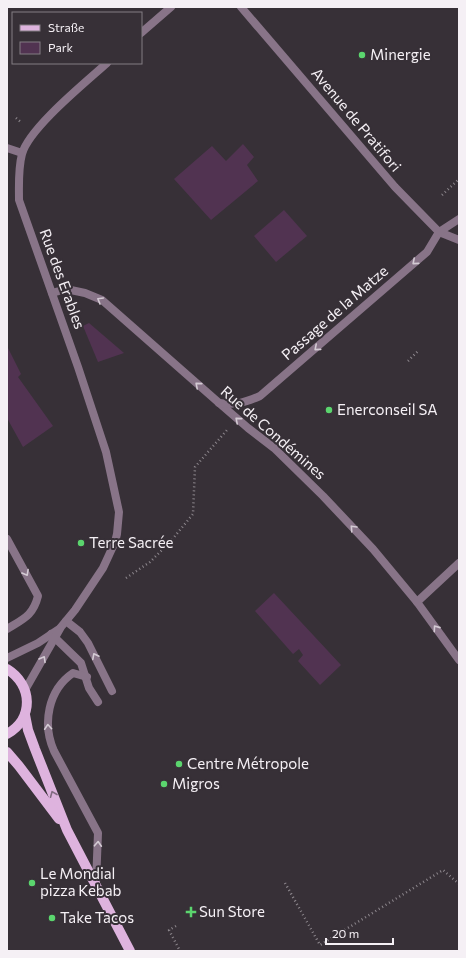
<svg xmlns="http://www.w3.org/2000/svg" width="466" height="958" font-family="Commissioner,sans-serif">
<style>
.green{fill:#513351}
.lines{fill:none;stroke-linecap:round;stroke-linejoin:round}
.path{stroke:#8d878d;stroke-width:2.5;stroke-dasharray:1 3;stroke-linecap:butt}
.lane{stroke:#887488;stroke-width:8}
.street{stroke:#887488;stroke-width:8}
.primary{stroke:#deb3de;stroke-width:10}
.oneway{stroke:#d4cbd4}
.oneway2{stroke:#826b82}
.poi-dot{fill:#5bd56e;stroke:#373037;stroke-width:1.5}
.labels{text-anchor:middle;stroke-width:4;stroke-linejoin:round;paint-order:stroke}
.poi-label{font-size:15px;fill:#f5f0f5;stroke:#373037;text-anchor:start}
.street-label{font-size:15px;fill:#f5f0f5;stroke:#373037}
</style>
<rect width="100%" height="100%" fill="#373037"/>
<g class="green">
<polygon points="243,144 254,157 247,165 258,181 211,220 174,179 212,146 226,161"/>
<polygon points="284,210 307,236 276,262 254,236"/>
<polygon points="89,323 124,353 98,362 83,326"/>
<polygon points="7,346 21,374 18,377 53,426 23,447 7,418"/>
<polygon points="274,593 341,665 320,685 298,661 303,655 299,649 293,654 255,611"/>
</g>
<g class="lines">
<g class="path">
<polyline points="16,118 22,123"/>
<polyline points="442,195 459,179"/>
<polyline points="408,361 418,351"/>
<polyline points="126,578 150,562 171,541 193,514 195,467 227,430"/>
<polyline points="285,883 320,945 443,870 459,884"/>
<polyline points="176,926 169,930 180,951"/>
</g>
<g class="lane">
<polyline points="66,621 80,632 88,643 112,691"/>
<polyline points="51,634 81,663 89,688 98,702"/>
<path d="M87,677L73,673C48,690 42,724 54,751L98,833L96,883"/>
</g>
<g class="street">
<polyline points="241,7 395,187 439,232 459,240"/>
<polyline points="141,33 171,7"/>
<polyline points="7,148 22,153"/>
<polyline points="52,293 66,289 85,293 102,300 218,402 248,428 274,448 323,496 373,549 417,602 459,660"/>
<path d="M219,403C236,405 244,403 260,396L427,252L439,232L459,219"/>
<path d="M7,539L38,596C33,616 23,619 7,629"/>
<polyline points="417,602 459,563"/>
<polyline points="7,658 38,643 59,629"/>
<path d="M25,690L61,627L75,610L103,568L115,542L117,534L119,512L106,452L78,367L19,200C19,185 18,169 22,154C29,128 86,82 107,63"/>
</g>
<g class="primary">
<path d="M7,669C33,685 34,719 7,734"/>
<polyline points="25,715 28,730 35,749 67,830 130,951"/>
<polyline points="7,752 19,766 59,819"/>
</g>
</g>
<defs><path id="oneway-chevron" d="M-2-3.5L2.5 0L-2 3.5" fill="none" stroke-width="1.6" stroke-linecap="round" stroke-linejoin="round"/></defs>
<g class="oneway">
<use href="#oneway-chevron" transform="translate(415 262) rotate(139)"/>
<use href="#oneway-chevron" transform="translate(100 300) rotate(-150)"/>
<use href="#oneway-chevron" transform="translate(317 348) rotate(139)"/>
<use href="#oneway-chevron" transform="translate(198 385) rotate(-139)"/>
<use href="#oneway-chevron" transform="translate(238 420) rotate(-139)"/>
<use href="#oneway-chevron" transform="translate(353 528) rotate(-133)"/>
<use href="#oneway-chevron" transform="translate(26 573) rotate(61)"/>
<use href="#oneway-chevron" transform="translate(436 628) rotate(-125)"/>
<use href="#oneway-chevron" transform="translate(95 656) rotate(-117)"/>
<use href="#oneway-chevron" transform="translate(43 659) rotate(-60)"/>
<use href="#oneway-chevron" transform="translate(48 727) rotate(-94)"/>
<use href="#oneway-chevron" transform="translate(98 844) rotate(-87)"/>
</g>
<use class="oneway2" href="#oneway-chevron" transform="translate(53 794) rotate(-112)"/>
<g class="poi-dot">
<circle cx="362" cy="55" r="4"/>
<circle cx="329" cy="410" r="4"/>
<circle cx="81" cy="543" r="4"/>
<circle cx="179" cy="764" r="4"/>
<circle cx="164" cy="784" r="4"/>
<circle cx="32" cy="883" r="4"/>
<path d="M189 906h4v4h4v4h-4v4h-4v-4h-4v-4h4z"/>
<circle cx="52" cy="918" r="4"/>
</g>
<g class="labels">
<g class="poi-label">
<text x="370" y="60">Minergie</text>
<text x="337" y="415">Enerconseil SA</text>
<text x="89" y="548">Terre Sacrée</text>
<text x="187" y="769">Centre Métropole</text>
<text x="172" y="789">Migros</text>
<text x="40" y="879">Le Mondial<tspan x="40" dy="17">pizza Kebab</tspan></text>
<text x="199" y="917">Sun Store</text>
<text x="60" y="923">Take Tacos</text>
</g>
<g class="street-label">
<text transform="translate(356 120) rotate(50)" y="5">Avenue de Pratifori</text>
<text transform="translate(62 279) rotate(70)" y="5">Rue des Erables</text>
<text transform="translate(335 313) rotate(-41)" y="5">Passage de la Matze</text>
<text transform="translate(273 433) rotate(41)" y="5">Rue de Condémines</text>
</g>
</g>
<rect width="466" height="958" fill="none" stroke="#f5f0f5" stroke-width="16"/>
<rect x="12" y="12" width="130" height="52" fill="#373037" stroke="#837d83"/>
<rect x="20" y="25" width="20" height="6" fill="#deb3de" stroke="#837d83"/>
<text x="48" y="32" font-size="12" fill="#f5f0f5">Straße</text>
<rect x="20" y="42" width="20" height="12" fill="#513351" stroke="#837d83"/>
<text x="48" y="52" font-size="12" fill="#f5f0f5">Park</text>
<path d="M326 938v6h67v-6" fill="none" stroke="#f5f0f5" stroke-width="2"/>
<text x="332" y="938" font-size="12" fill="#f5f0f5" stroke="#373037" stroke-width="3" paint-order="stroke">20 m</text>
</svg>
